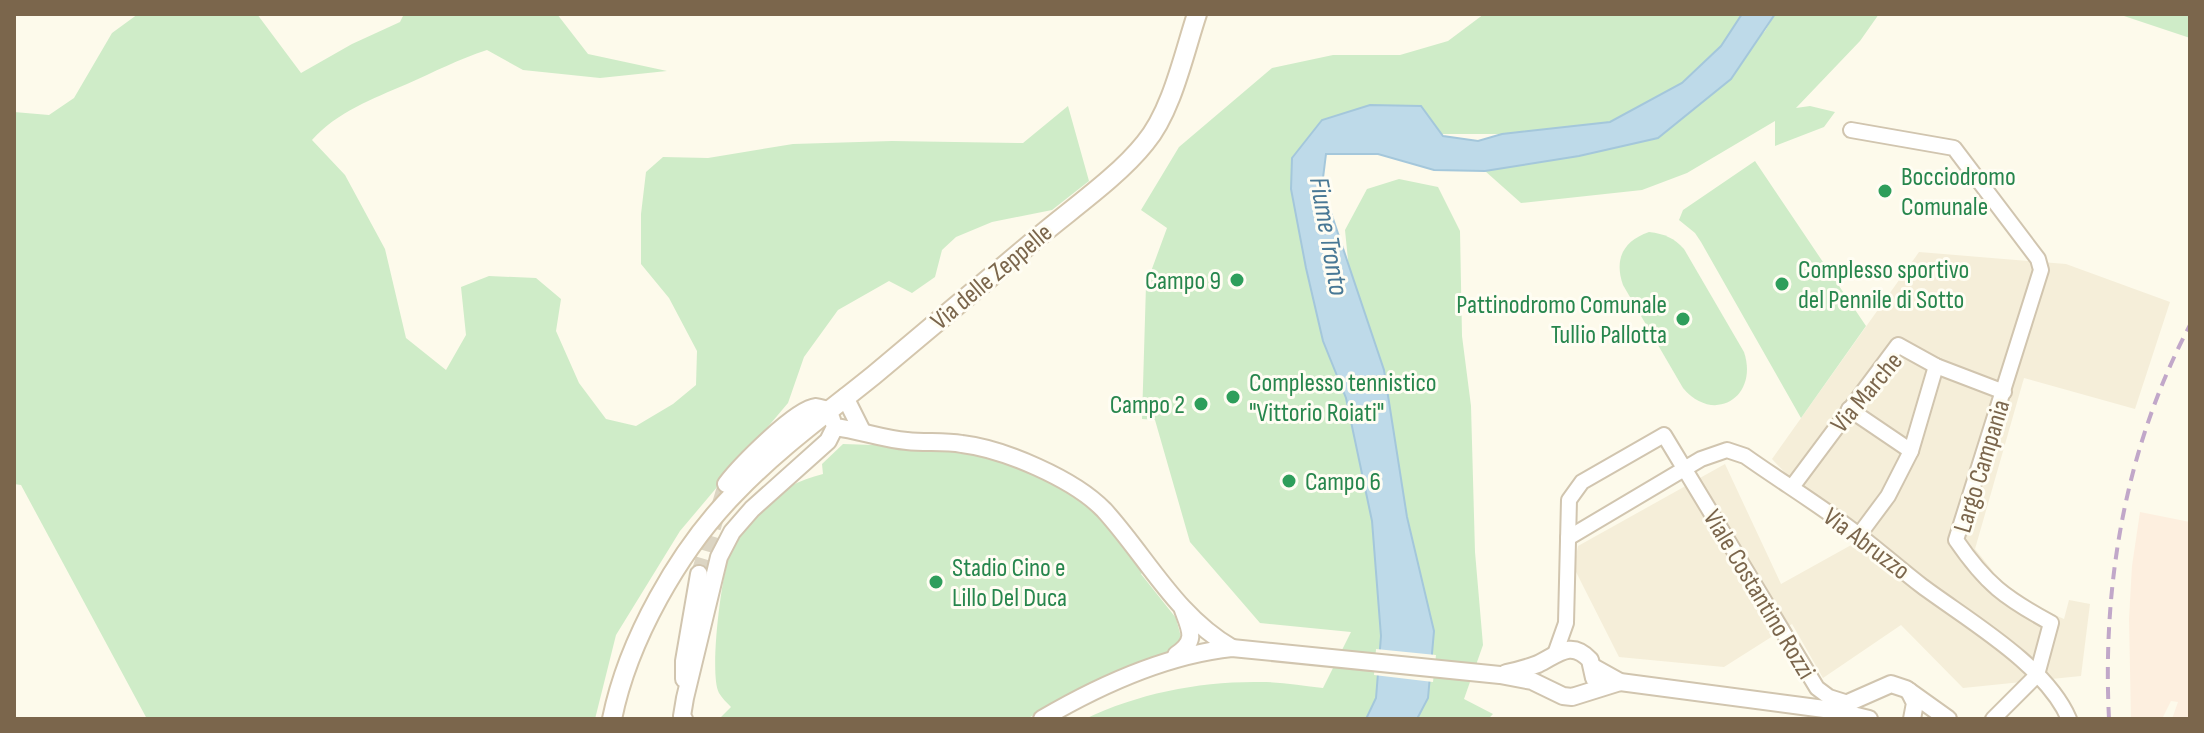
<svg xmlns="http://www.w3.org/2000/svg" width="2204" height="733" font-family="'Sofia Sans Condensed',sans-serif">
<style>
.residential{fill:#f5eed9}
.commercial{fill:#fdefdf}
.green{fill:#cfecc8}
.water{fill:#bedae9;stroke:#a4c7db;stroke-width:2}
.pier{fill:#fdfaeb}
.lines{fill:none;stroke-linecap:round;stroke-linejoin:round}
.tertiary-tunnel{stroke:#dcd5c3;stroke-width:16;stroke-dasharray:16 8;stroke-linecap:butt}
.minor-casing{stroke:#d1c5af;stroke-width:18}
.tertiary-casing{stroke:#d1c5af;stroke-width:20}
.secondary-casing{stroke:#d4c6ad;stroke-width:22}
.minor{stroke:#fff;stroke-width:14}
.tertiary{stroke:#fff;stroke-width:16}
.secondary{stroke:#fff;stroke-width:18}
.rail{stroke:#c1a7c9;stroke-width:4;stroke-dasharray:12 8;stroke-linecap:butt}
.leisure-dot{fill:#2e9e5b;stroke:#fffdf3;stroke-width:3}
.labels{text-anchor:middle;stroke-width:6;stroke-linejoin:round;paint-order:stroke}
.leisure-label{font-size:26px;fill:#27864d;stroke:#fffdf3;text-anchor:start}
.street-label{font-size:26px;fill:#7b664c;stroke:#fffdf3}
.water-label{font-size:28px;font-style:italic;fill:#487895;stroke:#fffdf3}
</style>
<rect width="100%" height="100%" fill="#fdfaeb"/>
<polygon class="residential" points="1919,252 2066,264 2170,302 2135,409 2024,378 1975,549 2000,580 2039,608 2064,619 2069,600 2090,604 2081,676 1963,688 1901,625 1823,678 1792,624 1724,667 1619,657 1574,568 1578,546 1725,464 1781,584 1853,544 1772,459"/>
<polygon class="commercial" points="2140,512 2190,522 2190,719 2172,719 2178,702 2171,701 2162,719 2131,719 2129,619 2132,566"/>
<g class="green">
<path d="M138,14H257L301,73L352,44L400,22L404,14H557L588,54L667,71L600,78L523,70L487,50C459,59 434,72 407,84C372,99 337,112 312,140L345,175L385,249L406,338L446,370L466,335L461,287L489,276L536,278L561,299L556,331L579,383L606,419L636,426L673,404L696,385L697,351L669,298L641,264V214L646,172L663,157L708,158L793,144L892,141L1023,143L1068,106L1089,181L1052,210L992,222L956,237L942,250L935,277L912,293L889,281L838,310L804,357L788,403L680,531L616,635L595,719H147L21,485L14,484V112L49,115L74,98L112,33Z"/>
<path d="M1484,14H1742L1721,46L1682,83L1610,122L1502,134H1441L1420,106L1370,105L1322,121L1306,268L1323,341L1346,398L1372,521L1381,636L1376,698L1366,719H1085C1139,693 1201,681 1261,682C1281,682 1303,686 1323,688L1351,632L1260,623L1190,542L1155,420L1142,419L1146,285L1167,228L1141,210L1179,147L1272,68L1333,55H1400L1448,41Z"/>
<polygon points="1775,14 1879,14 1860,41 1796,108 1810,106 1835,112 1824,127 1775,146 1775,121 1687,173 1642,190 1521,203 1485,171 1579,156 1658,138 1765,31"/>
<polygon points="2118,14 2190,14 2190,38"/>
<polygon points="1755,161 1866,326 1801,418 1701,242 1695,233 1679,220 1683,210"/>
<polygon points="1399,179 1438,187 1460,231 1462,336 1471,406 1475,552 1483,645 1464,699 1493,714 1488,719 1417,719 1428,698 1434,631 1407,517 1384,370 1349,270 1345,230 1367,189"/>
<path d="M1649,232C1665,234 1674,238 1684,249L1744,352C1759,397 1714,425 1683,388L1623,285C1614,259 1623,241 1649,232Z"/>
<path d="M885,429L919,435L1050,467L1152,563L1141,574L1176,618L1182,641L1177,648L1122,672L1026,719H719L731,707C727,703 722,698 719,693C709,675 721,581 728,560C734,543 743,525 755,512C775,492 796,481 823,474L822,464L843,444L873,445Z"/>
</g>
<polygon class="water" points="1742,14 1775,14 1731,79 1658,138 1579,156 1485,171 1434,170 1378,154 1326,154 1322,186 1384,370 1407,517 1434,631 1428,698 1417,719 1366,719 1376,698 1381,636 1372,521 1346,398 1323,341 1306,268 1291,189 1292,158 1322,120 1370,105 1421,106 1443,136 1478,141 1502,134 1610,122 1682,83 1721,46"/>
<polygon class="pier" points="1376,649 1436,655 1433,682 1374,675"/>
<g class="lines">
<polyline class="tertiary-tunnel" points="699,574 726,484"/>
<defs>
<g id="minor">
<path d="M1851,130L1954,148L2038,259L2041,270L1956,540C1986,584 2005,598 2051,623L2037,675"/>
<polyline points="1849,409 1911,451"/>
<polyline points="1792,487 1898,345 1936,366 2004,392"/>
<polyline points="1859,535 1888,496 1911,451 1936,366"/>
<path d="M1568,538L1701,459L1727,450L1745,456C1783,483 1823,507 1860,536C1881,552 1901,570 1922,586C1969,621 2046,665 2069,719"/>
<polyline points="1555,654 1566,623 1569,500 1582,482 1664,435 1817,688 1829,697 1848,703"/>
<polyline points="1993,719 2037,675"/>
</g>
<g id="tertiary">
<polyline points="845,397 862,431"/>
<path d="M726,484C739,467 795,409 816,407C817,407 827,410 828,410L832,420"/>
<path d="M1176,655C1197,641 1191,631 1183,610"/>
<polyline points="1593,667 1620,682 1832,710 1869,719"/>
<path d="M1506,673C1517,671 1527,668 1538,664C1557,655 1571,639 1590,660L1594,678"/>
<polyline points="684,679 684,661 699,574"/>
<polyline points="1909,691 1915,703 1912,719"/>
<polyline points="1832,710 1891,684 1906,689 1948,719"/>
<path d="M684,719L682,716L685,698L719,557L732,532L752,509L828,441L835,427C859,430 883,439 907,441C925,443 944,441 962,444C1004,449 1074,479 1104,510C1146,556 1176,616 1232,648"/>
<path d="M1042,719C1100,685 1165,655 1232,648L1500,675L1532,681L1563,696L1572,697L1620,682"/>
</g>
<path id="secondary" d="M612,719C628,640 679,550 735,493C777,449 827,413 874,375C928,330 982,284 1036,239C1070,210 1118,177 1145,143C1172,111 1184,53 1197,14"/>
</defs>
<use href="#minor" class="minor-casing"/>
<use href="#tertiary" class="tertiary-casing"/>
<use href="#secondary" class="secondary-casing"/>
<use href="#minor" class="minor"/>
<use href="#tertiary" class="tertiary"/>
<use href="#secondary" class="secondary"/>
<path class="rail" d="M2109,719C2102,583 2126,446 2190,325"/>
</g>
<g class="leisure-dot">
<circle cx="1885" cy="191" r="8"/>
<circle cx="1237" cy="280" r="8"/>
<circle cx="1782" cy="284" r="8"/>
<circle cx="1683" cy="319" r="8"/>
<circle cx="1233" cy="397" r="8"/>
<circle cx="1201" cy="404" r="8"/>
<circle cx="1289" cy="481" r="8"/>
<circle cx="936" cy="582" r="8"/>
</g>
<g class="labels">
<g class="leisure-label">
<text x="1901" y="185">Bocciodromo<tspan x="1901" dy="30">Comunale</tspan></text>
<text x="1798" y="278">Complesso sportivo<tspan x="1798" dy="30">del Pennile di Sotto</tspan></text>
<text x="1221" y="289" text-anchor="end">Campo 9</text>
<text x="1667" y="313" text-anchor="end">Pattinodromo Comunale<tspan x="1667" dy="30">Tullio Pallotta</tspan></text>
<text x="1249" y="391">Complesso tennistico<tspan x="1249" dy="30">"Vittorio Roiati"</tspan></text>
<text x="1185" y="413" text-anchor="end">Campo 2</text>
<text x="1305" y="490">Campo 6</text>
<text x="952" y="576">Stadio Cino e<tspan x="952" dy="30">Lillo Del Duca</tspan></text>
</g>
<g class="street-label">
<text transform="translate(991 276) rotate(-40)" y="9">Via delle Zeppelle</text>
<text transform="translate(1866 392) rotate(-50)" y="9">Via Marche</text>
<text transform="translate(1981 466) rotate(-73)" y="9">Largo Campania</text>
<text transform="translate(1867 543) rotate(37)" y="9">Via Abruzzo</text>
<text transform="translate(1760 594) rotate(59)" y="9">Viale Costantino Rozzi</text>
</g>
<g class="water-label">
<text transform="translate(1330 236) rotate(80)" y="10">Fiume Tronto</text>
</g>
</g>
<rect width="2204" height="733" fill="none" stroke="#7b664c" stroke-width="32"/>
</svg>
